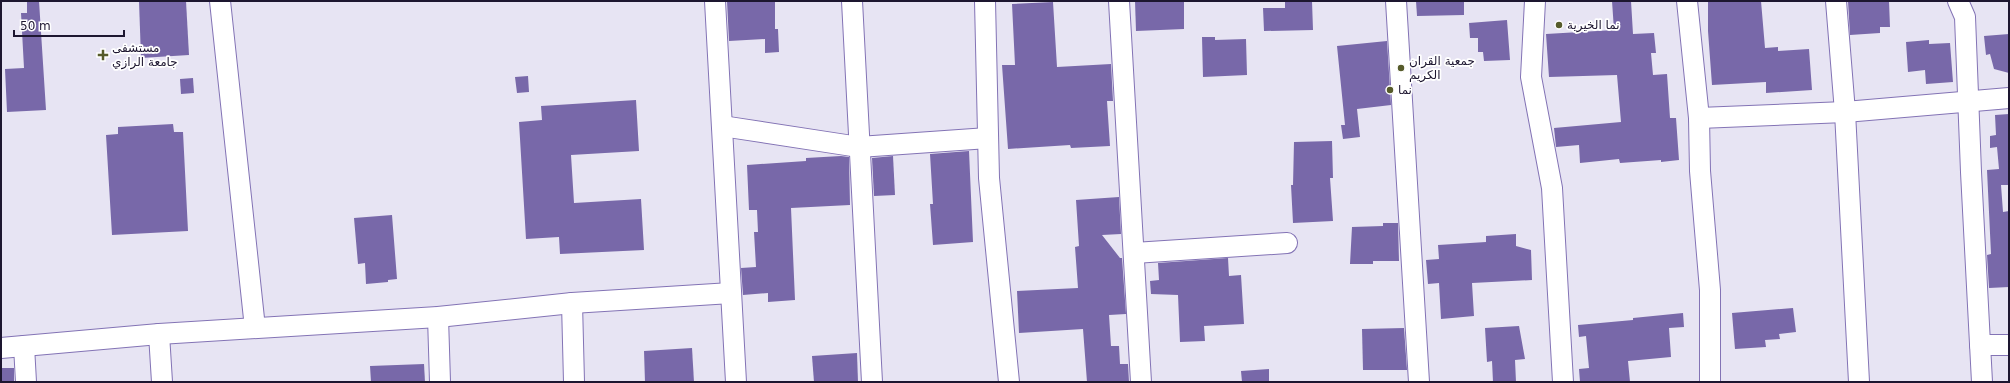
<svg xmlns="http://www.w3.org/2000/svg" width="2010" height="383" font-family="'DejaVu Sans',Vazirmatn,sans-serif">
<style>
.building{fill:#7868a9}
.lines{fill:none;stroke-linecap:round;stroke-linejoin:round}
.minor-casing{stroke:#8373b5;stroke-width:22}
.minor{stroke:#fff;stroke-width:20}
.poi-dot{fill:#565b2a;stroke:#fff;stroke-width:1.5}
.labels{text-anchor:middle;stroke-width:3.5;stroke-linejoin:round;paint-order:stroke}
.poi-label{font-size:12px;fill:#1d1630;stroke:#fff;text-anchor:start}
</style>
<rect width="100%" height="100%" fill="#e7e4f3"/>
<g class="building">
<polygon points="27,1 39,1 46,110 7,112 5,69 24,68 21,13 27,13"/>
<polygon points="139,1 186,1 189,55 141,58"/>
<polygon points="727,1 775,1 775,29 778,29 779,52 765,53 765,39 729,41"/>
<polygon points="1135,1 1184,1 1184,29 1136,31"/>
<polygon points="1285,1 1312,1 1313,30 1264,31 1263,8 1285,8"/>
<polygon points="1416,1 1464,1 1464,15 1417,16"/>
<polygon points="1612,1 1631,1 1633,34 1654,33 1656,53 1651,53 1653,75 1667,74 1670,118 1676,118 1679,160 1661,162 1661,160 1620,163 1619,159 1580,163 1579,145 1556,147 1554,128 1621,122 1617,75 1549,77 1546,34 1614,30"/>
<polygon points="1708,1 1761,1 1765,48 1778,47 1778,51 1809,49 1812,90 1766,93 1766,82 1712,85 1708,31"/>
<polygon points="1848,1 1889,1 1890,27 1880,27 1880,33 1850,35"/>
<polygon points="1053,2 1057,67 1111,64 1113,101 1107,101 1110,146 1071,148 1070,145 1008,149 1002,65 1015,65 1012,4"/>
<polygon points="1507,20 1510,60 1484,61 1483,52 1478,52 1478,38 1470,38 1469,23"/>
<polygon points="2009,34 2009,73 1994,69 1990,54 1986,55 1984,36"/>
<polygon points="1202,37 1215,37 1215,40 1246,39 1247,75 1203,77"/>
<polygon points="1929,40 1929,44 1950,43 1953,82 1926,84 1925,70 1908,72 1906,42"/>
<polygon points="1387,41 1391,105 1357,109 1360,137 1343,139 1341,125 1345,125 1337,46"/>
<polygon points="528,76 529,92 517,93 515,77"/>
<polygon points="193,78 194,93 181,94 180,79"/>
<polygon points="636,100 639,151 571,155 574,203 641,199 644,250 560,254 559,237 526,239 519,122 542,120 541,106"/>
<polygon points="2009,114 2009,185 2001,185 2003,212 2009,211 2009,287 1989,288 1987,255 1991,254 1987,170 1999,169 1997,147 1990,148 1990,136 1996,135 1995,115"/>
<polygon points="173,124 174,132 183,132 188,231 112,235 106,135 118,134 118,127"/>
<polygon points="1332,141 1333,178 1330,178 1333,221 1293,223 1291,185 1293,185 1294,142"/>
<polygon points="969,151 973,242 933,245 930,204 933,204 930,154"/>
<polygon points="841,156 849,157 850,205 791,208 795,300 768,302 768,293 743,295 741,268 756,267 754,232 758,232 757,210 749,210 747,165 806,161 806,158"/>
<polygon points="893,156 895,195 874,196 872,158"/>
<polygon points="1119,197 1121,234 1102,235 1120,258 1122,258 1126,314 1109,315 1111,346 1119,346 1120,364 1128,364 1129,382 1087,382 1083,329 1019,333 1017,291 1078,288 1075,247 1079,246 1076,200"/>
<polygon points="392,215 397,279 388,280 388,282 366,284 365,263 358,264 354,218"/>
<polygon points="1383,223 1398,223 1399,261 1373,261 1373,264 1350,264 1352,227 1383,226"/>
<polygon points="1516,234 1516,246 1531,250 1532,280 1472,283 1474,316 1441,319 1439,283 1428,284 1426,260 1439,259 1438,245 1486,242 1486,236"/>
<polygon points="1228,258 1229,276 1241,275 1244,324 1204,326 1205,341 1180,342 1178,295 1151,294 1150,281 1159,280 1158,263"/>
<polygon points="1793,308 1796,332 1779,334 1780,339 1765,340 1766,347 1735,349 1732,313"/>
<polygon points="1683,313 1684,327 1669,328 1671,357 1628,361 1630,382 1580,382 1579,369 1589,368 1586,336 1579,337 1578,325 1633,320 1633,318"/>
<polygon points="1519,326 1525,359 1515,360 1516,382 1493,382 1492,361 1487,362 1485,328"/>
<polygon points="1404,328 1407,370 1363,370 1362,329"/>
<polygon points="692,348 694,382 645,382 644,351"/>
<polygon points="857,353 858,382 814,382 812,356"/>
<polygon points="424,364 425,382 371,382 370,366"/>
<rect x="1" y="368" width="13" height="14"/>
<polygon points="1269,369 1269,382 1242,382 1241,371"/>
</g>
<g class="lines">
<defs>
<g id="minor">
<polyline points="220,1 255,328"/>
<polyline points="715,1 736,382"/>
<polyline points="852,1 872,382"/>
<polyline points="985,1 989,178 1009,382"/>
<polyline points="1119,1 1141,382"/>
<polyline points="1396,1 1419,382"/>
<polyline points="1535,1 1531,77 1552,188 1563,382"/>
<polyline points="1687,1 1699,118 1700,171 1710,290 1710,382"/>
<polyline points="1836,1 1845,112 1859,382"/>
<polyline points="1958,1 1965,17 1971,172 1982,382"/>
<polyline points="1699,118 1845,112 2009,98"/>
<polyline points="722,126 859,147 988,138"/>
<polyline points="1134,253 1287,243"/>
<polyline points="572,303 574,382"/>
<polyline points="438,317 440,382"/>
<polyline points="159,334 162,382"/>
<polyline points="1980,345 2009,345"/>
<polyline points="24,346 26,382"/>
<polyline points="1,348 159,334 438,317 572,303 731,293"/>
</g>
</defs>
<use href="#minor" class="minor-casing"/>
<use href="#minor" class="minor"/>
</g>
<g class="poi-dot">
<circle cx="1559" cy="25" r="4"/>
<path d="M101 49h4v4h4v4h-4v4h-4v-4h-4v-4h4z"/>
<circle cx="1401" cy="68" r="4"/>
<circle cx="1390" cy="90" r="4"/>
</g>
<g class="labels">
<g class="poi-label">
<text x="1567" y="29">نما الخيرية</text>
<text x="112" y="52">مستشفى<tspan x="112" dy="14">جامعة الرازي</tspan></text>
<text x="1409" y="65">جمعية القران<tspan x="1409" dy="14">الكريم</tspan></text>
<text x="1398" y="94">نما</text>
</g>
</g>
<rect width="2010" height="383" fill="none" stroke="#1d1630" stroke-width="4"/>
<path d="M14 30v6h110v-6" fill="none" stroke="#1d1630" stroke-width="2"/>
<text x="20" y="30" font-size="12" fill="#1d1630" stroke="#ffffff" stroke-width="3" paint-order="stroke">50 m</text>
</svg>
